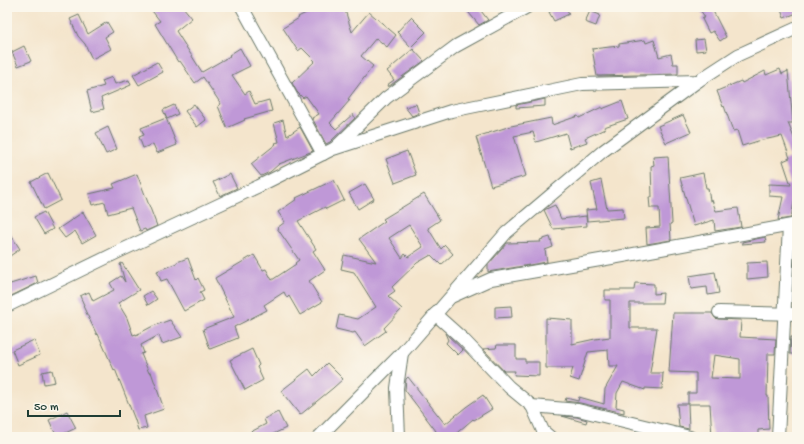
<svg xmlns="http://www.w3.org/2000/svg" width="804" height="444" font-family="'Gochi Hand',sans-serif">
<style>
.building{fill:#bf98d7;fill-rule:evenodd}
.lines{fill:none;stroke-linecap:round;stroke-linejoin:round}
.street-casing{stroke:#6a7869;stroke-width:14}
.street{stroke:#fff;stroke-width:12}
</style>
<rect width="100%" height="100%" fill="#fbf7ec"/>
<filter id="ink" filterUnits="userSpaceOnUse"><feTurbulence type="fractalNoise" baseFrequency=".025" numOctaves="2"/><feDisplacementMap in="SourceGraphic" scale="8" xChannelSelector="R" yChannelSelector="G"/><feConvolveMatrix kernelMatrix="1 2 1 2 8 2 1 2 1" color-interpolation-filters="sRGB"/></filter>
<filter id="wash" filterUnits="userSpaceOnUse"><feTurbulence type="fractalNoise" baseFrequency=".012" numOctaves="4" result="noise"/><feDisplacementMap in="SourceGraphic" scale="16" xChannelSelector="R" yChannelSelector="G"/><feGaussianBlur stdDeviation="0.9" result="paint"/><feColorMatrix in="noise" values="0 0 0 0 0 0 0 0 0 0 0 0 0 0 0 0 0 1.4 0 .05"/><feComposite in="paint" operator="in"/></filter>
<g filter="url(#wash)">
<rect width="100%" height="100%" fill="#f4e5cc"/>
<g id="blocks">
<g class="building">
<polygon points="149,7 183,7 192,18 176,31 202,72 230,56 229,55 240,48 250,66 232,75 245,94 249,91 255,104 269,100 272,111 244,119 245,120 227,128 218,106 221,104 203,77 195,83 180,61 178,62 155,24 160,21"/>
<polygon points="318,7 344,7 352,32 369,12 396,35 387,47 376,38 361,56 373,66 348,99 350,100 330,123 336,129 353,114 355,118 330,142 326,144 312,118 319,114 306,96 303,98 297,92 292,83 315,61 302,48 298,51 283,28 299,18 298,17"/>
<polygon points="464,7 478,7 488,20 479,25"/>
<polygon points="560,7 566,7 569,14 554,21 549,12"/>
<polygon points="698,7 711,7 726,37 720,41 713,31 709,33 702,19 705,17"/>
<polygon points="780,7 797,7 797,13 784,18"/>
<polygon points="590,11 600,15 596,26 585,22"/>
<polygon points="79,15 88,34 107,22 113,32 105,37 111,49 92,59 85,44 78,36 70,19"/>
<polygon points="411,17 426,32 411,47 397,32"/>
<polygon points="704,39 706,50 696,51 695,40"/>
<polygon points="645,40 646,43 654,40 659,57 671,54 673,64 678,64 678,74 597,76 592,49 619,46 619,44"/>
<polygon points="24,46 31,61 18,66 12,52"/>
<polygon points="413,49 424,61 388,87 387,85 394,80 387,71"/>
<polygon points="157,62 163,72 139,85 133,75"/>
<polygon points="780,69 782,74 788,71 793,123 788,123 797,145 797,198 795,197 791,218 778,220 783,197 769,196 769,184 791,185 783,161 790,158 782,136 758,141 742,146 737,130 733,131 724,106 723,107 717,91 741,81 742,83 765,71 766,75"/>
<polygon points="112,77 115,84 129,80 131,85 101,98 104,109 92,112 87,91 104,86 102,81"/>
<polygon points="545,99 545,106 516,108 516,105"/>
<polygon points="622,101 628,119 604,127 605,129 585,138 587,142 570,148 566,133 536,142 533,132 514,136 526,176 491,186 476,137 511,126 551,118 552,125 578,116 579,118 602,107 602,109"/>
<polygon points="194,104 206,120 197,127 185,111"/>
<polygon points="416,104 419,113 412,116 405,107"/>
<polygon points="174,105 178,114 167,119 163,110"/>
<polygon points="683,115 691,132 666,143 658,126"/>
<polygon points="166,118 177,145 157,153 153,144 143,148 139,137 144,135 141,128"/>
<polygon points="283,120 287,136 300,127 313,151 279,164 270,172 261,176 251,164 276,144 275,143 279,142 274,123"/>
<polygon points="108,127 117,149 106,154 96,133"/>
<polygon points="407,151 416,175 395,183 386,159"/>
<polygon points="668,156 672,223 670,224 671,240 647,244 646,228 660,227 659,208 650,208 649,197 652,197 651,166 654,165 653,157"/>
<polygon points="48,173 61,200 44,209 31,182"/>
<polygon points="703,173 706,188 708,188 710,201 712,200 716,211 738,208 741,227 715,231 714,220 694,226 680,178"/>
<polygon points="137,174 157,226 146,231 145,229 140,231 131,208 108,214 105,202 92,205 89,194 115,188 113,184"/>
<polygon points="230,174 237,188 220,196 213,182"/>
<polygon points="334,180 344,200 326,209 325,207 298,221 316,249 313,251 325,270 309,281 322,302 300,315 289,296 287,298 284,292 264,305 267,310 234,327 238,338 210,349 203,329 234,317 215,278 254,255 263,270 266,269 272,280 296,264 295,263 299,260 277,228 285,222 278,212 297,199 296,198"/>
<polygon points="601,180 607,209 623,208 624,218 587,221 586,210 597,209 591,183"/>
<polygon points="365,184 374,199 358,209 349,193"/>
<path d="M424,194L440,220L428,228L441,249L445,245L453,254L441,265L431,255L417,263L392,287L395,291L388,296L402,309L384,328L386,331L365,346L355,332L353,333L336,329L339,315L358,319L376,307L354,272L341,269L344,255L376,262L359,239L385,221L383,219ZM409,225L423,247L408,257L405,254L402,258L389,238Z"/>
<polygon points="555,205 561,219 586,216 587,226 553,229 544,210"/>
<polygon points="44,212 53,229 44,234 34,217"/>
<polygon points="83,212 96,235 82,243 75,231 65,238 58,229"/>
<polygon points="7,229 20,249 7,258"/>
<polygon points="550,237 553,247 545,250 547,262 488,272 488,265 507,243 541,242 540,240"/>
<polygon points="765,237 766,242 742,244 742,242"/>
<polygon points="795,251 797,251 797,282 794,282"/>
<polygon points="188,258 196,280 198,278 204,290 200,292 204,300 184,311 167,279 161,281 157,271 177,263 177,262"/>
<polygon points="767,262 768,277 747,279 747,263"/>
<polygon points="122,263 139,290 118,303 127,318 133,335 136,334 136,335 153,326 170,320 182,337 162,344 159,335 141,345 144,353 141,354 149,373 151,372 164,409 144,416 147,428 138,430 135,420 115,369 114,370 98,334 97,335 83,306 84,305 80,296 89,292 93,301 114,290 110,283 121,276 125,282 120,264"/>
<polygon points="715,272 719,293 708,295 707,287 691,289 689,276"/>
<polygon points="36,276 38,283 7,298 7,285"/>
<polygon points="635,283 654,284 654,294 663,293 662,303 630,303 630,328 657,328 650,373 663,373 662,389 645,388 645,390 623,382 617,393 616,407 624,409 624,413 580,403 565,401 566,398 578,401 579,397 604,404 605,389 618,366 609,366 608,350 588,352 579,381 570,378 573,368 546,368 546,318 572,320 572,344 595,339 610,337 610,300 605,300 605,290 634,290"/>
<polygon points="151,291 157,299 148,305 143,296"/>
<polygon points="511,306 512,317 495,318 495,307"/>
<path d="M673,313H712L715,318L718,319L741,320L740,337L776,339L775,354H768L767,396H768L769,429L758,430V437H712L710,404H688V393H696V373L669,372ZM714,355L740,359V379L711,378Z"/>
<polygon points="445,333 463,350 458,355 446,343 448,340"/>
<polygon points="791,337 797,337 797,354 790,354"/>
<polygon points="34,340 40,355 18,365 12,350"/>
<polygon points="497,345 516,345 516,359 525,359 525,362 539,362 539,376 514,375 515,371 504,371 483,349 496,348"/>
<polygon points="252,349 259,365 257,367 263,380 245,390 230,360"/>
<polygon points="327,363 343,379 333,388 300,415 281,391 309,369 314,376"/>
<polygon points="52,370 55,382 44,384 42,372"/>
<polygon points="408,377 445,424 466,407 483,395 492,409 474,420 473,419 452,437 432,437 436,431 405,390 406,379"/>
<polygon points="677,404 688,404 689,429 679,427"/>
<polygon points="67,411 76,428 57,437 49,420"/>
<polygon points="278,412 286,428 267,437 241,437 266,424 264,419"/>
<polygon points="562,416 577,417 587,420 586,423"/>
</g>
</g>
</g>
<g filter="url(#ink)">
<use href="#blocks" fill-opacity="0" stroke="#6a7869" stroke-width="1"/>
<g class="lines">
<defs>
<g id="street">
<polyline points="242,7 323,154"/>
<polyline points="335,148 386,98 456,46 527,7"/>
<polyline points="453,296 491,279 623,256 797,224"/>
<polyline points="7,306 120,251 259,186 333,149 451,111 582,84 698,81 738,55 797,28"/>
<polyline points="719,312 797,314"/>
<polyline points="435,314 463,339 509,387 532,406 578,410 690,437"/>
<polyline points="532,406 543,431 550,437"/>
<polyline points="319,437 402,353 506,233 603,151 698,81"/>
<polyline points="399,437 397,388 402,353"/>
<polyline points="778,437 789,226"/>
</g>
</defs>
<use href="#street" class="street-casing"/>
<use href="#street" class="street"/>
</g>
</g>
<rect width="804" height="444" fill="none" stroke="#fbf7ec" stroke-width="24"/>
<path d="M28 410v6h92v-6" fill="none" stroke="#1f3d34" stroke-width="2"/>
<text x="34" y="410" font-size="12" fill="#1f3d34" stroke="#fbf7ec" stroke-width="3" paint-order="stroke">50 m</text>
</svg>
